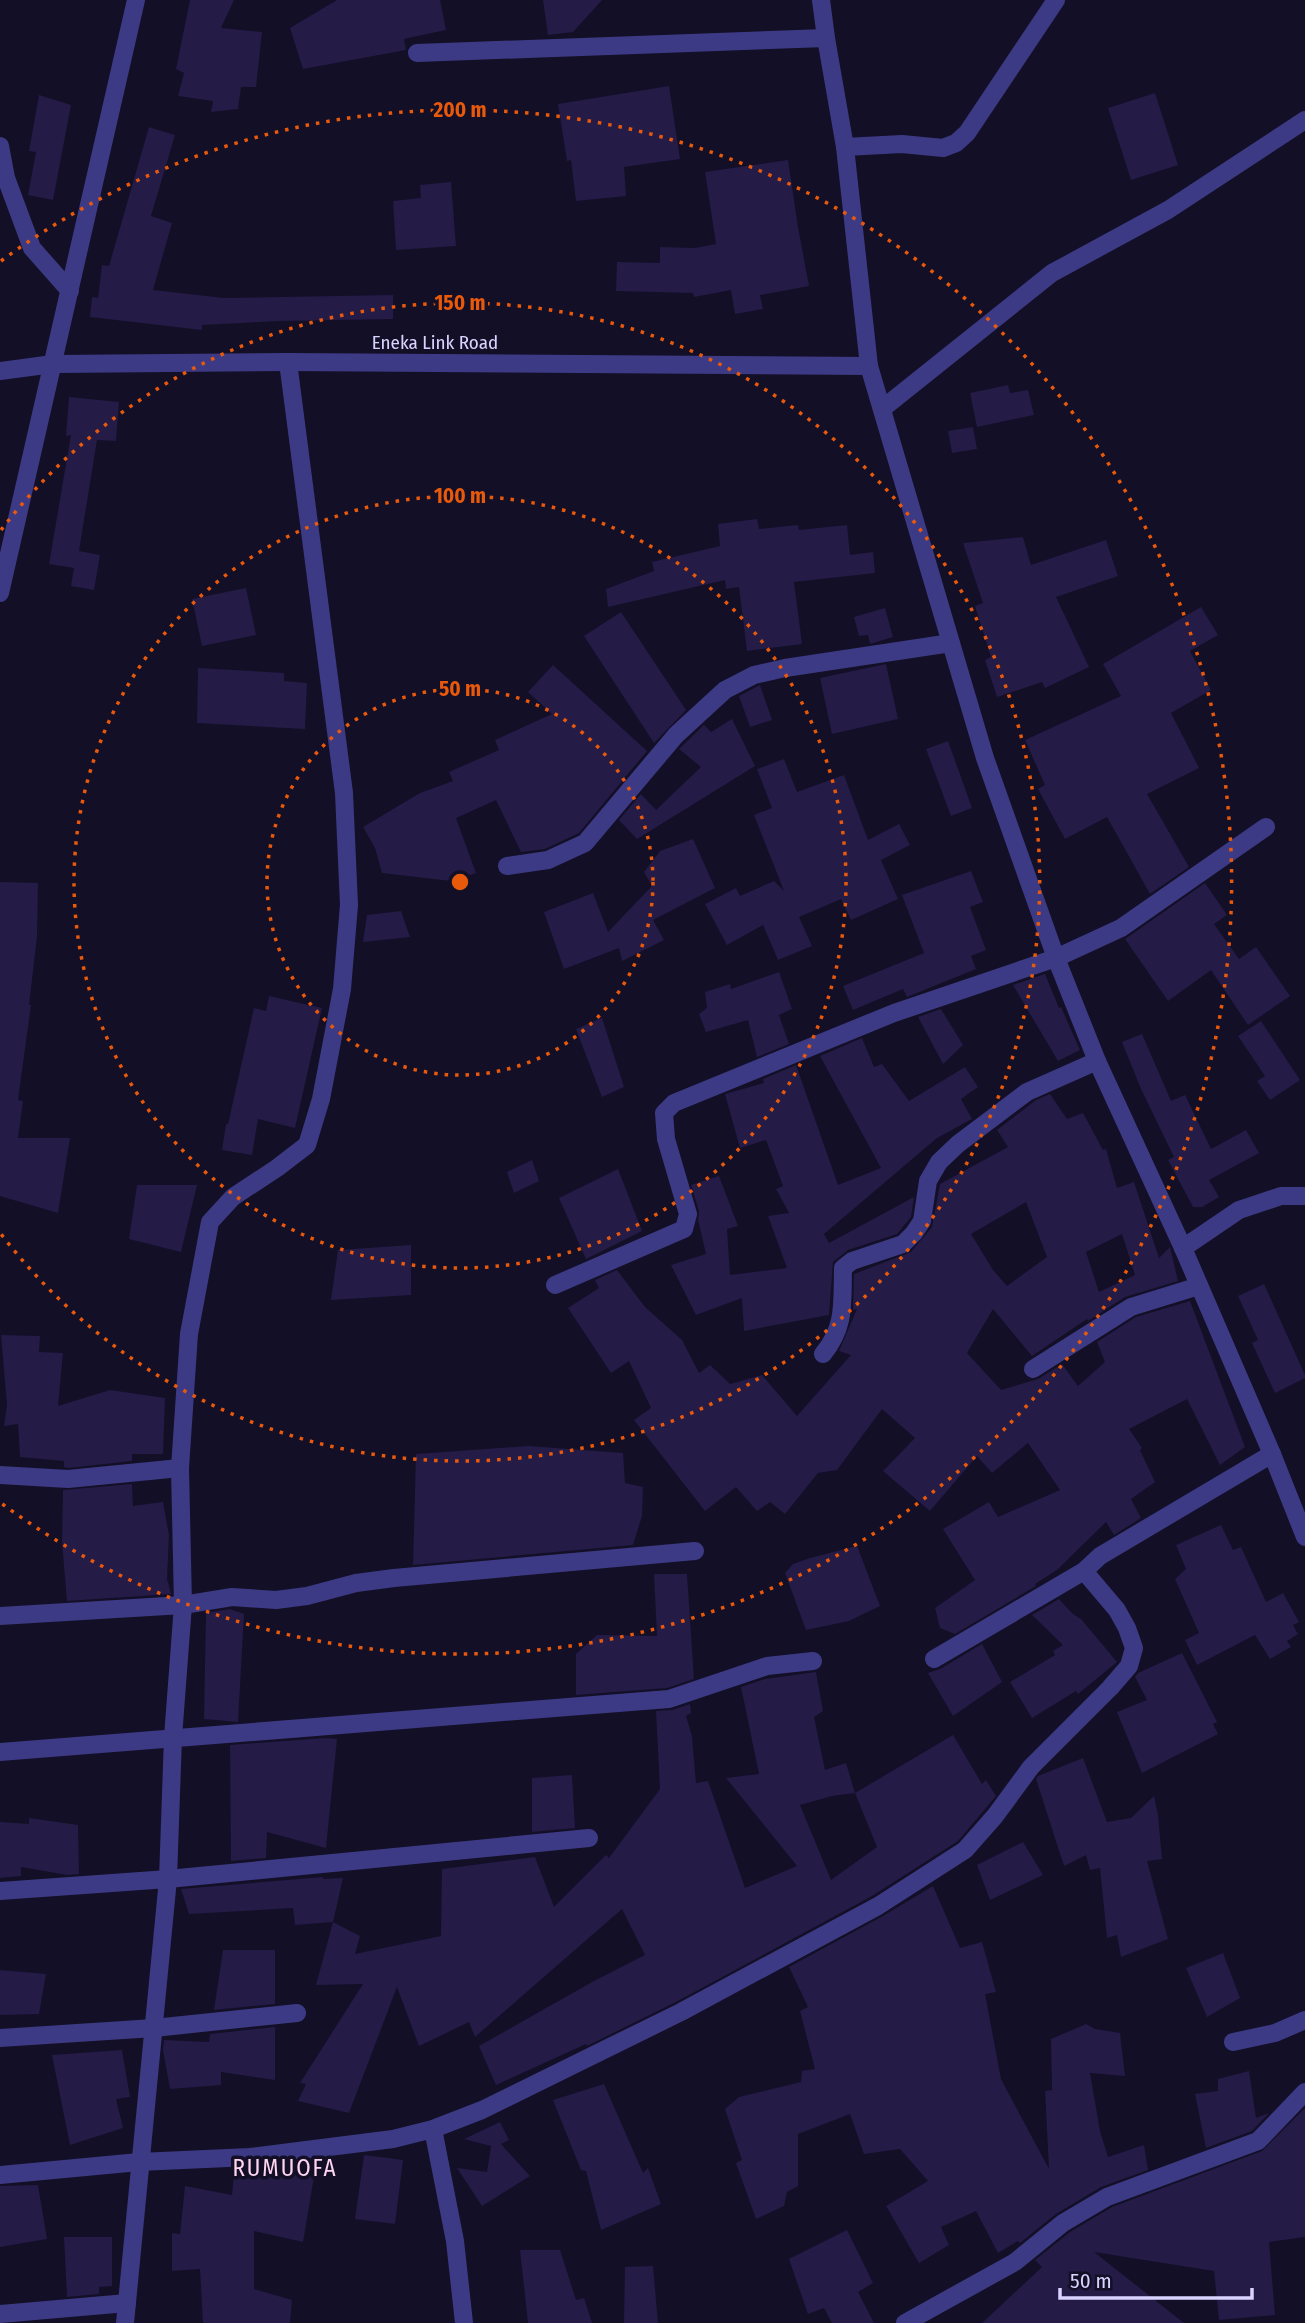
<svg xmlns="http://www.w3.org/2000/svg" width="1305" height="2323" font-family="'Fira Sans Condensed',sans-serif">
<style>
.building{fill:#241b47;fill-rule:evenodd}
.lines{fill:none;stroke-linecap:round;stroke-linejoin:round}
.minor{stroke:#3d3a85;stroke-width:18}
.tertiary{stroke:#3d3a85;stroke-width:18}
.ring{fill:none;stroke:#e8590c;stroke-width:3.5;stroke-dasharray:3.5 7}
.labels{text-anchor:middle;stroke-width:7;stroke-linejoin:round;paint-order:stroke}
.street-label{font-size:19px;fill:#d9d4ff;stroke:#130f26}
.quarter-label{font-size:23px;letter-spacing:2px;fill:#ffd6f0;stroke:#130f26}
.centre{fill:#e8590c;stroke:#130f26;stroke-width:3.5}
.ring-label{font-size:21px;text-anchor:middle;font-weight:bold;fill:#e8590c;stroke:#130f26;stroke-width:7;stroke-linejoin:round;paint-order:stroke}
</style>
<rect width="100%" height="100%" fill="#130f26"/>
<g class="building">
<polygon points="190,0 234,0 221,28 262,32 256,87 241,87 238,109 211,112 213,101 178,96 184,73 176,69"/>
<polygon points="337,0 440,0 446,30 404,39 406,50 303,69 290,28"/>
<polygon points="543,0 602,0 573,32 548,35"/>
<polygon points="669,86 680,159 624,167 626,196 576,201 571,160 567,161 558,104"/>
<polygon points="1155,93 1178,165 1131,180 1108,108"/>
<polygon points="39,95 71,105 53,200 28,195 36,152 29,151"/>
<polygon points="149,127 175,135 151,216 172,223 153,290 224,298 393,295 393,319 278,321 202,325 202,330 90,317 92,297 98,298 102,265 109,266"/>
<polygon points="788,160 798,227 809,286 760,295 763,309 735,314 731,290 694,297 693,293 616,291 617,262 660,263 660,247 695,248 716,244 705,172"/>
<polygon points="451,182 456,246 396,250 393,201 421,198 420,185"/>
<polygon points="1008,385 1010,393 1028,390 1034,415 977,427 970,393"/>
<polygon points="69,397 119,402 116,441 97,440 79,551 100,555 94,590 71,586 74,568 49,564 71,435 66,436"/>
<polygon points="973,427 977,449 952,453 948,431"/>
<polygon points="757,519 759,529 798,525 799,530 847,525 850,555 873,552 875,573 794,582 802,644 747,651 739,587 726,589 725,580 608,607 606,589 654,571 652,562 720,546 718,524"/>
<polygon points="1023,537 1031,565 1106,540 1118,576 1056,597 1089,667 1045,688 1042,682 997,697 985,660 991,657 975,606 983,603 963,543"/>
<polygon points="246,588 256,635 202,646 192,599"/>
<polygon points="1201,607 1218,635 1190,651 1211,690 1171,713 1199,768 1147,794 1189,867 1150,894 1107,817 1065,839 1038,789 1045,785 1025,740 1121,696 1103,664"/>
<polygon points="885,608 893,637 870,644 868,635 859,636 854,617"/>
<polygon points="621,612 686,710 654,743 584,636"/>
<polygon points="886,664 898,719 832,734 820,678"/>
<polygon points="553,665 647,751 579,833 545,849 521,852 496,800 456,818 476,873 451,881 382,873 375,848 363,827 420,793 453,781 449,772 499,750 495,740 552,714 528,692"/>
<polygon points="198,668 284,673 284,681 307,683 305,729 197,723"/>
<polygon points="760,685 772,720 750,727 739,696"/>
<polygon points="732,719 755,766 637,839 619,820 641,794 656,810 701,767 679,749 704,725 711,732"/>
<polygon points="948,741 972,808 951,816 926,749"/>
<polygon points="784,759 797,792 844,775 868,840 899,824 910,845 881,860 898,899 851,920 841,899 799,917 812,946 778,960 763,925 727,945 705,904 736,888 740,896 774,881 784,891 754,815 772,808 757,769"/>
<polygon points="693,839 715,888 653,920 664,940 622,961 619,948 564,969 544,912 593,893 608,932 652,886 644,872 660,851"/>
<polygon points="971,871 983,902 970,907 986,950 971,956 976,969 907,997 903,989 853,1010 843,986 924,953 902,895"/>
<polygon points="0,882 38,883 37,937 29,1005 31,1005 18,1100 23,1101 18,1138 70,1138 58,1213 0,1196"/>
<polygon points="1205,883 1227,915 1214,924 1239,959 1256,947 1290,996 1248,1025 1211,970 1168,1001 1125,939"/>
<polygon points="401,911 410,937 363,942 367,915"/>
<polygon points="779,972 792,1009 779,1015 789,1044 757,1057 748,1020 706,1032 699,1014 707,1008 705,992 730,984 731,989"/>
<polygon points="1045,974 1059,1008 1061,1007 1080,1050 1058,1061 1013,985"/>
<polygon points="269,996 322,1008 295,1128 258,1119 252,1155 222,1150 226,1124 228,1124 254,1008 266,1011"/>
<polygon points="941,1009 963,1045 943,1064 918,1017"/>
<polygon points="602,1018 624,1087 602,1097 576,1029"/>
<polygon points="1261,1021 1300,1080 1270,1100 1257,1081 1265,1076 1238,1036"/>
<polygon points="1142,1034 1171,1101 1185,1095 1211,1149 1246,1130 1259,1153 1209,1180 1219,1197 1202,1207 1193,1207 1168,1160 1174,1157 1141,1089 1122,1042"/>
<polygon points="862,1038 874,1067 882,1064 909,1101 965,1067 978,1087 961,1099 972,1119 937,1138 824,1234 829,1243 914,1197 911,1217 897,1234 848,1250 833,1262 829,1315 744,1331 742,1298 696,1315 671,1265 706,1254 698,1220 699,1211 691,1185 719,1176 738,1226 727,1229 730,1275 787,1268 768,1216 789,1213 776,1189 783,1186 766,1140 740,1148 725,1094 764,1083 763,1079 796,1065 838,1185 881,1168 820,1056"/>
<path d="M1050,1094L1067,1119L1083,1113L1103,1150L1106,1149L1117,1188L1134,1182L1159,1258L1170,1247L1178,1281L1125,1297L1088,1321L1087,1319L1032,1356L993,1309L967,1353L1001,1390L1038,1379L1062,1364L1078,1386L1105,1362L1097,1342L1136,1317L1190,1301L1245,1447L1220,1465L1187,1399L1129,1429L1142,1448L1140,1450L1155,1482L1131,1499L1141,1518L1114,1535L1106,1522L1057,1570L1035,1584L1036,1586L955,1634L940,1628L935,1608L975,1580L943,1529L989,1502L998,1517L1060,1490L1028,1443L992,1473L977,1456L930,1511L883,1471L915,1438L882,1409L837,1470L818,1473L785,1514L770,1502L757,1511L736,1487L705,1511L634,1420L651,1408L629,1361L611,1373L568,1308L599,1288L595,1280L617,1270L645,1307L682,1340L699,1373L710,1365L730,1384L762,1375L797,1416L851,1355L839,1351L857,1309L853,1310L854,1274L911,1252L932,1227L940,1184L1008,1147L997,1130L1036,1100ZM1026,1202L1047,1257L1007,1286L993,1270L971,1234ZM1122,1234L1135,1275L1099,1292L1086,1252Z"/>
<polygon points="532,1160 539,1181 514,1193 507,1172"/>
<polygon points="618,1169 642,1231 586,1259 559,1198"/>
<polygon points="137,1185 197,1185 181,1252 129,1239"/>
<polygon points="411,1245 411,1295 331,1300 338,1250"/>
<polygon points="1264,1284 1305,1375 1305,1378 1275,1393 1252,1343 1258,1340 1238,1296"/>
<polygon points="1,1335 40,1336 39,1352 63,1353 58,1406 110,1390 165,1398 163,1454 132,1454 132,1461 68,1468 64,1467 64,1461 20,1457 18,1424 4,1426 7,1405"/>
<polygon points="529,1446 623,1453 625,1483 643,1487 642,1516 633,1545 413,1565 416,1454"/>
<polygon points="132,1484 133,1506 163,1502 169,1535 167,1579 171,1594 67,1601 62,1542 63,1490"/>
<polygon points="1221,1525 1233,1550 1241,1547 1266,1602 1283,1593 1299,1622 1293,1625 1298,1634 1287,1641 1291,1647 1270,1659 1255,1635 1197,1665 1185,1640 1199,1633 1175,1579 1186,1569 1176,1545"/>
<polygon points="857,1546 880,1606 849,1621 806,1630 785,1573 793,1564 810,1558"/>
<polygon points="654,1574 687,1574 694,1679 667,1688 576,1695 576,1654 597,1635 657,1636"/>
<polygon points="1059,1599 1073,1614 1081,1619 1117,1662 1078,1694 1076,1691 1032,1718 1010,1682 1055,1655 1053,1651 1063,1645 1032,1615"/>
<polygon points="230,1609 244,1614 238,1722 204,1719 206,1613"/>
<polygon points="982,1644 1002,1682 953,1716 928,1673 940,1669"/>
<polygon points="1182,1653 1217,1722 1213,1724 1218,1734 1142,1773 1117,1712 1147,1700 1135,1677 1138,1673"/>
<path d="M816,1672L823,1711L814,1717L825,1770L846,1763L855,1793L953,1735L982,1784L986,1780L996,1796L958,1841L872,1896L676,2002L587,2046L586,2044L496,2085L479,2046L594,1981L645,1955L622,1909L475,2037L469,2022L419,2046L397,1987L349,2113L298,2101L306,2084L300,2083L363,1984L316,1985L333,1922L360,1936L355,1954L441,1936L442,1869L535,1857L554,1907L606,1855L609,1858L660,1789L656,1711L672,1710L690,1704L691,1713L686,1716L692,1736L696,1783L708,1781L745,1888L797,1866L726,1778L759,1774L741,1687L765,1679ZM855,1793L877,1847L831,1880L800,1805L832,1796Z"/>
<polygon points="326,1738 337,1739 326,1848 267,1832 266,1858 231,1861 230,1745"/>
<polygon points="1083,1758 1107,1822 1131,1818 1154,1796 1158,1815 1162,1859 1147,1861 1168,1939 1121,1957 1117,1935 1107,1938 1100,1868 1090,1870 1086,1855 1064,1866 1036,1779 1038,1776"/>
<polygon points="572,1775 575,1828 532,1832 532,1778"/>
<polygon points="29,1818 78,1825 79,1874 67,1875 21,1867 21,1876 0,1878 0,1822 29,1824"/>
<polygon points="1023,1842 1043,1875 990,1900 977,1865"/>
<polygon points="323,1877 323,1879 343,1878 333,1922 295,1925 293,1908 189,1914 181,1889"/>
<polygon points="933,1886 960,1948 982,1942 996,1992 985,1994 1001,2079 1049,2169 1045,2091 1052,2090 1051,2039 1086,2024 1095,2029 1120,2033 1125,2076 1090,2073 1100,2131 1108,2157 1144,2145 1148,2170 1101,2187 1056,2214 1020,2243 1018,2241 998,2253 976,2211 941,2227 949,2245 919,2263 886,2206 928,2181 900,2149 864,2154 850,2114 798,2134 798,2186 787,2192 784,2206 756,2219 736,2163 742,2160 725,2109 739,2097 801,2082 802,2071 815,2069 800,2011 808,2007 789,1967 883,1916"/>
<polygon points="223,1950 275,1950 275,2004 214,2010"/>
<polygon points="1223,1953 1240,1998 1207,2017 1186,1968"/>
<polygon points="0,1970 46,1974 39,2014 0,2015"/>
<polygon points="275,2027 275,2080 221,2072 221,2085 170,2089 163,2050 164,2040 209,2042 210,2034"/>
<polygon points="122,2050 130,2097 116,2099 123,2128 70,2145 52,2055"/>
<polygon points="1249,2071 1256,2118 1269,2113 1252,2131 1206,2148 1195,2094 1218,2091 1218,2079"/>
<polygon points="604,2084 643,2173 648,2168 661,2204 601,2230 586,2171 581,2170 553,2100"/>
<polygon points="1305,2108 1305,2237 1269,2242 1275,2315 1219,2320 1214,2271 1094,2252 1184,2323 982,2323 1042,2267 1035,2260 1070,2232 1112,2207 1262,2151"/>
<polygon points="500,2122 509,2140 501,2144 530,2176 482,2206 457,2168 487,2172 491,2146 464,2139"/>
<polygon points="364,2155 403,2160 395,2224 355,2219"/>
<polygon points="277,2168 315,2171 303,2242 254,2231 254,2289 292,2300 290,2323 203,2323 200,2269 172,2271 172,2233 180,2234 185,2186 232,2195 234,2171 276,2178"/>
<polygon points="38,2185 47,2239 0,2247 0,2186"/>
<polygon points="847,2230 873,2283 858,2292 874,2323 832,2323 824,2308 808,2314 789,2259"/>
<polygon points="64,2237 112,2237 112,2286 99,2287 99,2294 67,2297"/>
<polygon points="520,2250 560,2250 576,2300 584,2298 592,2323 528,2323"/>
<polygon points="653,2266 658,2323 624,2323 625,2267"/>
</g>
<g class="lines">
<g class="minor">
<polyline points="417,53 826,38"/>
<polyline points="0,146 6,178 32,248 70,291"/>
<polyline points="845,147 902,144 943,148 956,143 967,133 1056,0"/>
<polyline points="882,409 1052,273 1168,210 1305,120"/>
<polyline points="0,593 136,0"/>
<polyline points="507,866 548,860 585,843 676,735 725,690 754,675 785,668 951,643"/>
<polyline points="1183,1248 1239,1210 1281,1196 1305,1196"/>
<polyline points="555,1285 684,1229 688,1214 666,1139 664,1113 674,1103 894,1013 1056,958 1121,928 1266,827"/>
<path d="M823,1354C846,1326 842,1302 843,1268L852,1261L903,1244L914,1233L922,1221L928,1181L939,1162L958,1144L1027,1092L1097,1061"/>
<polyline points="1033,1369 1131,1307 1199,1286"/>
<polyline points="0,1475 68,1479 180,1468"/>
<polyline points="0,1616 183,1605 232,1597 276,1600 307,1596 356,1583 394,1578 695,1551"/>
<polyline points="934,1659 1084,1571 1100,1556 1272,1454"/>
<polyline points="0,1752 669,1699 767,1666 813,1661"/>
<polyline points="0,1891 168,1879 589,1838"/>
<polyline points="0,2038 154,2028 297,2013"/>
<polyline points="1233,2042 1275,2033 1305,2020"/>
<polyline points="433,2129 455,2241 464,2323"/>
<polyline points="0,2175 139,2162 250,2157 393,2139 433,2129 482,2110 681,2012 878,1906 965,1850 995,1816 1031,1767 1110,1688 1129,1666 1134,1648 1127,1628 1117,1610 1084,1571"/>
<polyline points="0,2314 127,2303"/>
<polyline points="125,2323 168,1879 173,1737 183,1605 180,1468 189,1334 210,1222 233,1197 277,1168 307,1145 321,1099 342,989 349,905 344,793 288,362"/>
<polyline points="905,2323 1015,2262 1063,2223 1107,2197 1258,2141 1305,2092"/>
</g>
<g class="tertiary">
<polyline points="821,0 826,38 845,147 869,366 985,758 1056,958 1097,1061 1183,1248 1272,1454 1305,1537"/>
<polyline points="0,371 53,364 288,362 869,366"/>
</g>
</g>
<g class="ring">
<circle cx="460" cy="882" r="193"/>
<circle cx="460" cy="882" r="386"/>
<path d="M1 530A579 579 0 1 1 1 1234"/>
<path d="M1 261A772 772 0 1 1 1 1503"/>
</g>
<g class="labels">
<g class="street-label">
<text x="435" y="349">Eneka Link Road</text>
</g>
<g class="quarter-label">
<text x="285" y="2176">RUMUOFA</text>
</g>
</g>
<circle cx="460" cy="882" r="10" class="centre"/>
<g class="ring-label">
<text x="460" y="117">200 m</text>
<text x="460" y="310">150 m</text>
<text x="460" y="503">100 m</text>
<text x="460" y="696">50 m</text>
</g>
<path d="M1060 2288v10h192v-10" fill="none" stroke="#d9d4ff" stroke-width="3.5"/>
<text x="1070" y="2288" font-size="21" fill="#d9d4ff" stroke="#130f26" stroke-width="5" paint-order="stroke">50 m</text>
</svg>
